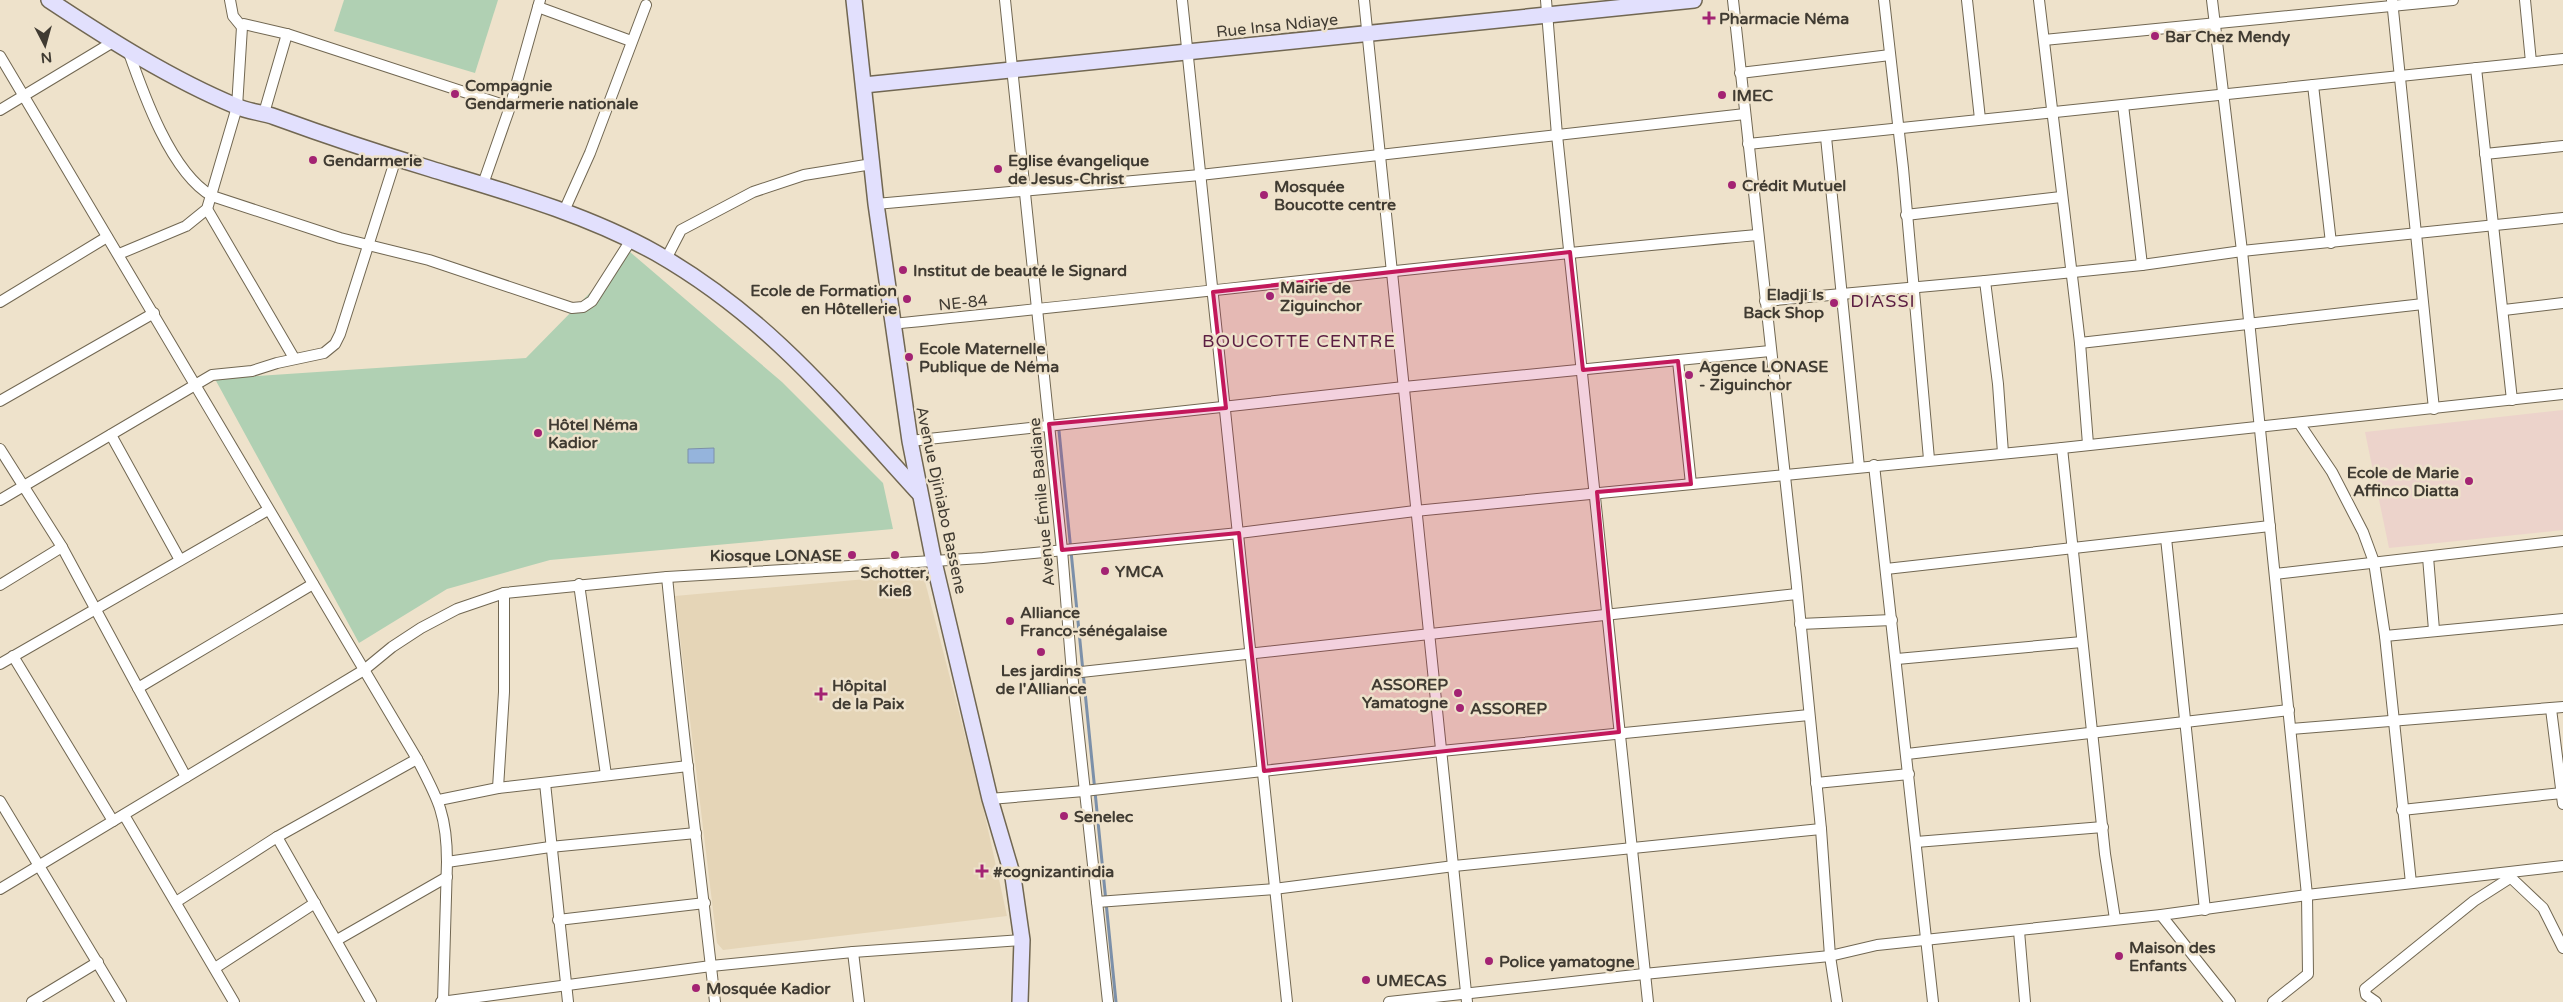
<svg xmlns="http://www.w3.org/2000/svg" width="2563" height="1002" font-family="'Varela Round',sans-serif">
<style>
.built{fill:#e5d5b7}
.education{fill:#ecd3cb}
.green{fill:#b0d0b3}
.water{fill:#95b4dc;stroke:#7c90a9}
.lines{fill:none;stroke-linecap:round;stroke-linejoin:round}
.stream{stroke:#7c90a9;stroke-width:3}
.street-casing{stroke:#716752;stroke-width:12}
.secondary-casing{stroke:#716752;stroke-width:18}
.street{stroke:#fff;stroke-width:10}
.secondary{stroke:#e2e0fd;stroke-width:15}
.marked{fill:#c2185b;fill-opacity:0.2;stroke:#c2185b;stroke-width:4;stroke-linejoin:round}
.poi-dot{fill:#a32373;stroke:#eee2cb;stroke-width:2}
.labels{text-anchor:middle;stroke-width:5;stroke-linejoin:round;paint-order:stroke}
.poi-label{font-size:16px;font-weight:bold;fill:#403b32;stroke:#eee2cb;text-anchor:start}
.street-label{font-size:16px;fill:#403b32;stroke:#eee2cb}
.neighbourhood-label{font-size:18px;letter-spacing:1px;fill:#5b1e42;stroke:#eee2cb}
</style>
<rect width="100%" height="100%" fill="#eee2cb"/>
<polygon class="built" points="923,574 980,793 1007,916 723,950 717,943 675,596"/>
<polygon class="education" points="2563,410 2563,530 2389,548 2365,432"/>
<g class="green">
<polygon points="344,0 498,0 475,73 334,31"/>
<polygon points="630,252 782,382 883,483 893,529 550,560 447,589 359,643 215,379 526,358"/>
</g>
<polygon class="water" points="714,448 714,463 688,463 688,449"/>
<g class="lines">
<polyline class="stream" points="1059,431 1116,1002"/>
<defs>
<g id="street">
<polyline points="230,0 233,16 242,27"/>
<polyline points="1005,0 1062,550 1072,673 1108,1002"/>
<polyline points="1182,0 1287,1002"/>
<polyline points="1364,0 1467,1002"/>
<polyline points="1546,0 1557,135 1648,1002"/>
<polyline points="1733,0 1796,577 1821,829 1830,956 1837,1002"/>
<polyline points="1884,0 1903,168 1929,459"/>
<polyline points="1967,0 1980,119"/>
<polyline points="2039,0 2080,343 2088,444"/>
<polyline points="2212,0 2242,251 2307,895 2308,974 2273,1002"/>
<polyline points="2392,0 2434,409"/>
<polyline points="2525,0 2531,62"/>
<polyline points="538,7 631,41"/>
<polyline points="2044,40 2453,0"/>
<path d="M128,50C143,93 171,173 212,196L340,238L429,260L572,308L583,307L592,301L631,240"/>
<path d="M0,56L417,759C438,799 447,815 447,862L443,1002"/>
<polyline points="2476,68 2512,400"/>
<polyline points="1740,73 1890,55"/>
<polyline points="2313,85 2331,243"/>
<polyline points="2123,105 2142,265"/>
<polyline points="0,110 113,42"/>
<polyline points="264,113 287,34"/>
<polyline points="1826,137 1859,467"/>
<polyline points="1748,144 2563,59"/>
<polyline points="2485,154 2563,146"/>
<polyline points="483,184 510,107 540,0"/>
<polyline points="876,204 1200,175 1745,114"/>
<polyline points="207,209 294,358"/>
<polyline points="564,211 590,153 646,5"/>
<polyline points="1906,215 2061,197"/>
<polyline points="119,254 186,226 207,209 237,107 242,27 244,24 287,34 510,107"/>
<polyline points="666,259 681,230 753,192 804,175 872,164"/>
<polyline points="1985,281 1998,384 2003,453"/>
<polyline points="1765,301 1985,281 2142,265 2242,251 2563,218"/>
<polyline points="0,302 107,237"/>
<polyline points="2504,310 2563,303"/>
<path d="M892,324C1181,295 1469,261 1757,235"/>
<polyline points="2080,343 2423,304"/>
<polyline points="1678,361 1691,484"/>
<polyline points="0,401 154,313"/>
<polyline points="2299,423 2332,472 2363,532 2374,562 2385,636 2411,883"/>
<polyline points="111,435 180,560"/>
<polyline points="910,441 1404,387 1770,351"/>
<polyline points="2062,448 2105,854 2115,919"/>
<polyline points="0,449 62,547 186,777"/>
<polyline points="1874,465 1933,1002"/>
<polyline points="0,500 212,375 252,371 277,363 324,353 335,344 340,334 396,158"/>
<polyline points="2166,538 2205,910"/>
<polyline points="2428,557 2434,630"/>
<polyline points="1886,569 2270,526"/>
<polyline points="2275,574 2563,541"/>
<path d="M667,577C681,719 699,860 715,1002"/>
<polyline points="579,584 606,775"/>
<polyline points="0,585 62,547"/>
<polyline points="1800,624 1892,620"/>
<polyline points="2385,636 2563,619"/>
<polyline points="13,656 113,821"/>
<polyline points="1897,659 2082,642"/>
<polyline points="0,664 268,510"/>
<polyline points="1072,673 1797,594"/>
<polyline points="138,688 313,584"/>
<polyline points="2551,709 2563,804"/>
<polyline points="2291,729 2563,707"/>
<polyline points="1907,754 2289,710"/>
<polyline points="545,783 568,1002"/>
<polyline points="1816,783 1909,774"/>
<polyline points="498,788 504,692 504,593"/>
<polyline points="990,799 1084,791 1441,751 1809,715"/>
<polyline points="439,800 498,788 688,766"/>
<polyline points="0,801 121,1002"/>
<polyline points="2402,810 2562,793"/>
<polyline points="124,815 234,1002"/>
<polyline points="277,837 371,1002"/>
<polyline points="1916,842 2103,827"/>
<polyline points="447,862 550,847 696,833"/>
<polyline points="2506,873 2543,908 2563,948"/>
<polyline points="0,889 364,670 392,647 421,628 457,609 504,593 667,577 983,558 1239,533 1415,511 2062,448 2563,394"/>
<polyline points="176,902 277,837 417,759"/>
<polyline points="1097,902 1274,889 1454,866 1821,829"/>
<polyline points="2161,915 2230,1002"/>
<polyline points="558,920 705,903"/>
<polyline points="2019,931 2025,1002"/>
<polyline points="337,940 447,877"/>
<polyline points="853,952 859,1002"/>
<polyline points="215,968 315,903"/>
<polyline points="32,1002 98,962"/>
<polyline points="441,1002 711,966 853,952 1022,940"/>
<polyline points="1389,1002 1644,974 1830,956 1877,945 2161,915 2307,895 2563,866"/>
<polyline points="2376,1002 2366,995 2365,989 2474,901 2510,878"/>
</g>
<g id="secondary">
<path d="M49,0C108,39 171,79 236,106C248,112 262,112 275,117C327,136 378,153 431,169C507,192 586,214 656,253C768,317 834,400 919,493"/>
<polyline points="854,0 876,204 910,441 934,562 990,799 1013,877 1022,940 1020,1002"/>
<polyline points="864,85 1694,0"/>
</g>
</defs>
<use href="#street" class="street-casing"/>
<use href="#secondary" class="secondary-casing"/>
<use href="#street" class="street"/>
<use href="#secondary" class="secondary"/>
</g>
<path class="marked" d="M1570,252L1583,370L1678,361L1691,484L1597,492L1619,732L1264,771L1239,533L1062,550L1049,424L1226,408L1213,292Z"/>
<g class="poi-dot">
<path d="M1706.5 10.5h5v5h5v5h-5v5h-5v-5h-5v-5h5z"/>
<circle cx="2155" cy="36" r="5"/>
<circle cx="455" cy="94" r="5"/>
<circle cx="1722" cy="95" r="5"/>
<circle cx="313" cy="160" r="5"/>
<circle cx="998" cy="169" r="5"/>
<circle cx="1732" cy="185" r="5"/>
<circle cx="1264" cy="195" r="5"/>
<circle cx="903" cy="270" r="5"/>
<circle cx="1270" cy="296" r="5"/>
<circle cx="907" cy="299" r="5"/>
<circle cx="1834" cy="303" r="5"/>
<circle cx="909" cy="357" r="5"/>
<circle cx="1689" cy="375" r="5"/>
<circle cx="538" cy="433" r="5"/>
<circle cx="2469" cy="481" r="5"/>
<circle cx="852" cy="555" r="5"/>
<circle cx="895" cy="555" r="5"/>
<circle cx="1105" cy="571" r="5"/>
<circle cx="1010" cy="621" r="5"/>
<circle cx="1041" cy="652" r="5"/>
<circle cx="1458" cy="693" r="5"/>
<path d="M818.5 686.5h5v5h5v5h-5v5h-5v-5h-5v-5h5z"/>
<circle cx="1460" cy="708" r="5"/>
<circle cx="1064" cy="816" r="5"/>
<path d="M979.5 863.5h5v5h5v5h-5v5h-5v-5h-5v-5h5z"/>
<circle cx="2119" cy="956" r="5"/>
<circle cx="1489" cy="961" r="5"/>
<circle cx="1366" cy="980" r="5"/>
<circle cx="696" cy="988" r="5"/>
</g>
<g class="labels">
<g class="poi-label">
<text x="1719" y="24">Pharmacie Néma</text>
<text x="2165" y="42">Bar Chez Mendy</text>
<text x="465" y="91">Compagnie<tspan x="465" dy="18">Gendarmerie nationale</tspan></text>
<text x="1732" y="101">IMEC</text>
<text x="323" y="166">Gendarmerie</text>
<text x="1008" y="166">Eglise évangelique<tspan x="1008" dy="18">de Jesus-Christ</tspan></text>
<text x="1742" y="191">Crédit Mutuel</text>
<text x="1274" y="192">Mosquée<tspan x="1274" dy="18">Boucotte centre</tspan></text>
<text x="913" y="276">Institut de beauté le Signard</text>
<text x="1280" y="293">Mairie de<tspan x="1280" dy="18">Ziguinchor</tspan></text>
<text x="897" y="296" text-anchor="end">Ecole de Formation<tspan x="897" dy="18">en Hôtellerie</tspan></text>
<text x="1824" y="300" text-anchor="end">Eladji Is<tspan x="1824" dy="18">Back Shop</tspan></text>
<text x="919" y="354">Ecole Maternelle<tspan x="919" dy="18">Publique de Néma</tspan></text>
<text x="1699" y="372">Agence LONASE<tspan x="1699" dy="18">- Ziguinchor</tspan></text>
<text x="548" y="430">Hôtel Néma<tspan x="548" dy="18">Kadior</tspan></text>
<text x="2459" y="478" text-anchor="end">Ecole de Marie<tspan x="2459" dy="18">Affinco Diatta</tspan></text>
<text x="842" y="561" text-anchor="end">Kiosque LONASE</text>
<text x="1115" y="577">YMCA</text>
<text x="895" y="578" text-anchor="middle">Schotter,<tspan x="895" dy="18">Kieß</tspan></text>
<text x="1020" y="618">Alliance<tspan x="1020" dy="18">Franco-sénégalaise</tspan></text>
<text x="1041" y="676" text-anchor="middle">Les jardins<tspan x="1041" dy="18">de l'Alliance</tspan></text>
<text x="1448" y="690" text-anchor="end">ASSOREP<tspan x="1448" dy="18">Yamatogne</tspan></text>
<text x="832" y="691">Hôpital<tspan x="832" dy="18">de la Paix</tspan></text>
<text x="1470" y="714">ASSOREP</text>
<text x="1074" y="822">Senelec</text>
<text x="993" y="877">#cognizantindia</text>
<text x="2129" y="953">Maison des<tspan x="2129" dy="18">Enfants</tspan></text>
<text x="1499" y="967">Police yamatogne</text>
<text x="1376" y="986">UMECAS</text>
<text x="706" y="994">Mosquée Kadior</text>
</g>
<g class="street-label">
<text transform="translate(1277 25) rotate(-6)" y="6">Rue Insa Ndiaye</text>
<text transform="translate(963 302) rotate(-6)" y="6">NE-84</text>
<text transform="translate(942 500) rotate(78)" y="6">Avenue Djiniabo Bassene</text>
<text transform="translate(1041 502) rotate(-95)" y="6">Avenue Émile Badiane</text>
</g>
<g class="neighbourhood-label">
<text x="1883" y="307">DIASSI</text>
<text x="1299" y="347">BOUCOTTE CENTRE</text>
</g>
</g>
<g transform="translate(45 45) rotate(174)" stroke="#eee2cb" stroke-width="4" paint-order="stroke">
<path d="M0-4L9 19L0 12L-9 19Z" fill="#403b32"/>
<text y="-8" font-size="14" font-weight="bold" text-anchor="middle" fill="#403b32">N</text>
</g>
</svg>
